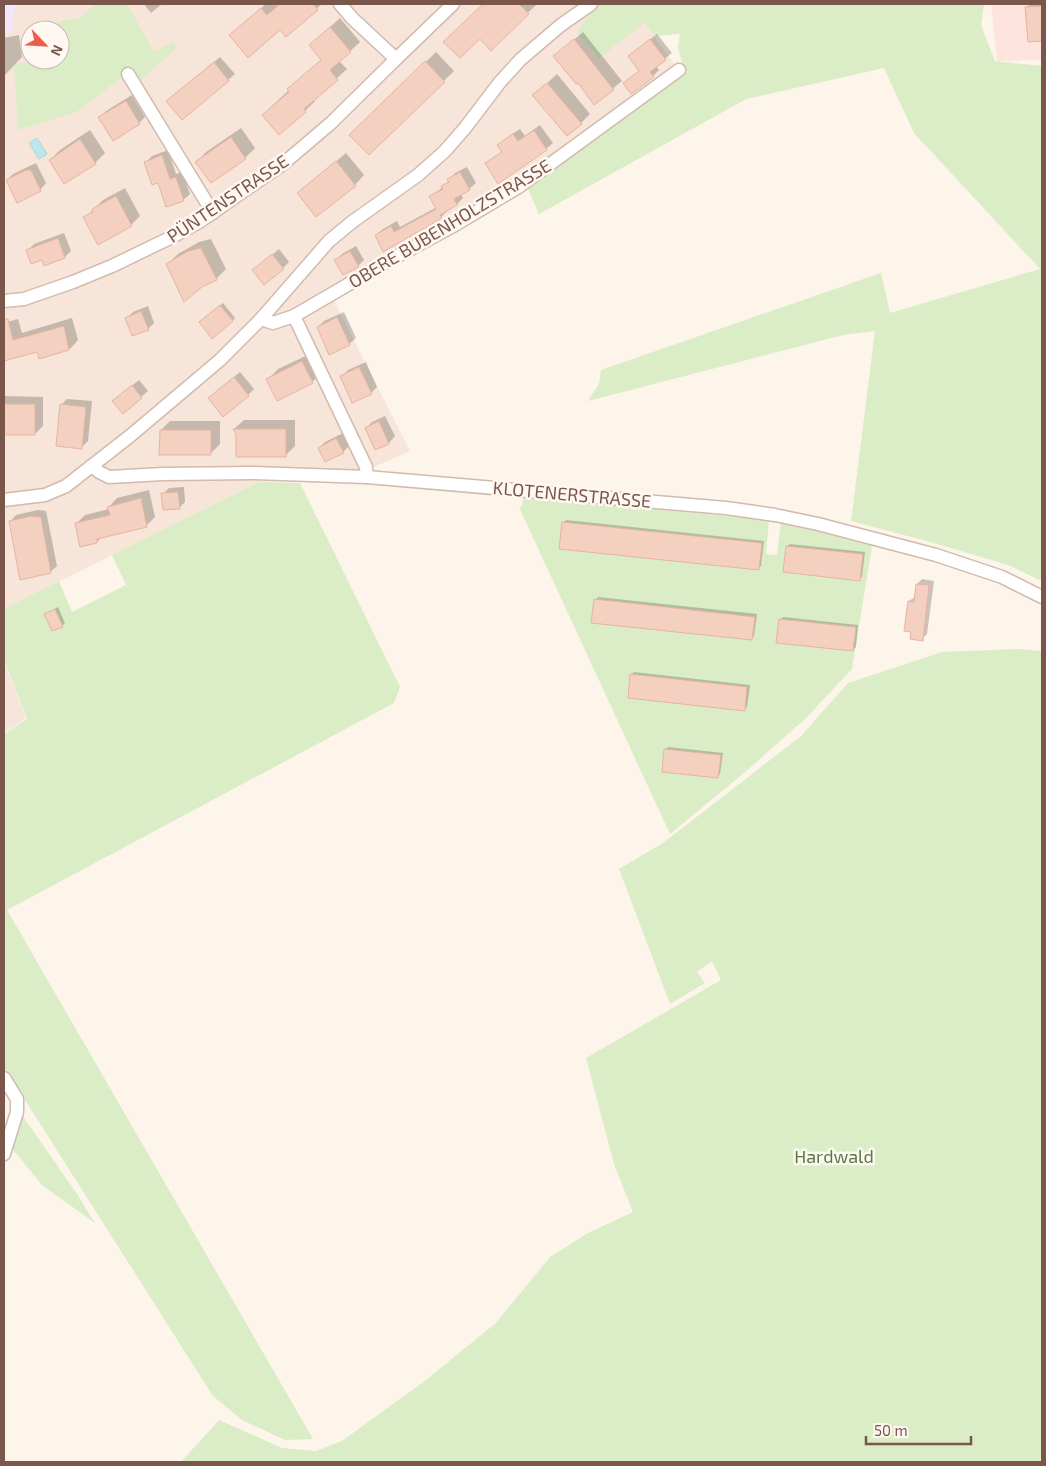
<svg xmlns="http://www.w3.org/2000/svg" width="1046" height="1466" font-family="'Exo 2',sans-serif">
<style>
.residential{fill:#f6e5d8;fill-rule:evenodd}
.commercial{fill:#fee4de}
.education{fill:#f1e6fa}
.green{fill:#daedc7}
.water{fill:#bde7e9;stroke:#a3d8db}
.shadow{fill:#0003}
.building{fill:#f4d0c1;stroke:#e8b4a0}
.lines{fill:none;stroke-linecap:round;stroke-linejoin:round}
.street-casing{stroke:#d2baae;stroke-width:15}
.street{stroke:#fff;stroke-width:12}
.labels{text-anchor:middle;stroke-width:5;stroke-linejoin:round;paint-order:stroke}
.street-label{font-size:18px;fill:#7b574b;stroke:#fff8f2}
.park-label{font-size:18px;fill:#577a40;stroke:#fff8f2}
</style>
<rect width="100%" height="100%" fill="#fdf4ea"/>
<g class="residential">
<path d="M4,4H601L593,9L644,23L678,69L516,191L332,297L410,451L358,474L259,482L4,609ZM30,30H60V60H30Z"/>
<polygon points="4,661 26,718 4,733"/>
</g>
<polygon class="commercial" points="991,4 1042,4 1042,60 997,61"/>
<polygon class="education" points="4,4 16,4 11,33 4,34"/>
<g class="green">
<polygon points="96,4 127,4 154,52 173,42 176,48 137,84 129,72 76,112 18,130 14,64 39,62 39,60 60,60 60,30 47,30 64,20 79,19"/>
<polygon points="601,4 984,4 981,25 995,61 1042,66 1042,581 1008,565 934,543 851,521 875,331 843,335 588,401 599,384 601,370 881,273 890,313 1040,269 914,133 884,68 746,99 539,214 527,187 685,73 678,48 680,34 654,36 644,23 599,58 577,33 593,9"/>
<polygon points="259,482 300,483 400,687 394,703 7,910 313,1439 285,1440 242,1420 213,1396 4,1067 4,734 27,719 4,659 4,609 59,581 72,612 126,585 112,555"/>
<polygon points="523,497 769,520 766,554 777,555 781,522 872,546 852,669 805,719 744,773 670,834 519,507 522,506"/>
<polygon points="1019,649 1042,651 1042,1462 181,1462 219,1420 282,1448 316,1451 342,1441 422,1383 496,1323 550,1257 588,1233 633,1212 614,1164 586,1058 721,980 712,961 697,972 705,983 670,1004 619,869 663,843 801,736 848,683 942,652"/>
<polygon points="22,1115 77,1194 95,1223 42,1185 11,1147"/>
</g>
<polygon class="water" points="37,138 47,154 39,159 29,143"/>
<g class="shadow">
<polygon points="144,4 162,4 151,13"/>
<polygon points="266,4 275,4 277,6 280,4 322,4 286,35 280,28 230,35"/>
<polygon points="484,4 537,4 491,49 480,37 445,42"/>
<polygon points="1030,4 1042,4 1042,40 1029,41 1026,8"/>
<polygon points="340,18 360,42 339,61 347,69 313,100 315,101 305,111 279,133 273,105 322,59 320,36"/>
<polygon points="583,32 622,81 595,103 578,81 555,56"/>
<polygon points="657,34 672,53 656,66 659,70 653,76 624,83 640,70 629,56"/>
<polygon points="19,35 22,57 4,76 4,38"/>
<polygon points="436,52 454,71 369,153 351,135"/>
<polygon points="220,57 235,74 182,119 167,101"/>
<polygon points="557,74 590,114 581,123 534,95"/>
<polygon points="132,95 145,117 139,123 100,118 106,111"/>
<polygon points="540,125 553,143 546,149 486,164 503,151 499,145 505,139 520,129 525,136"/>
<polygon points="241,128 255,148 245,158 211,182 197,162 206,152"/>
<polygon points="90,130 105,153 95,163 65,182 50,160 60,150"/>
<polygon points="168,150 176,174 182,172 190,194 183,200 159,182 146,162 152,156"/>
<polygon points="346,153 364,175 355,185 299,193"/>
<polygon points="36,163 46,183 40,190 7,180 13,174"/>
<polygon points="467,167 476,183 469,189 461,194 463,198 457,204 446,210 447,211 441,217 384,250 376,235 383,229 397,221 400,227 437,207 431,196 443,187 455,173"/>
<polygon points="125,188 140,216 131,225 85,218 103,200"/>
<polygon points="64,233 71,251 65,257 45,264 43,258 28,250 34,244"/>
<polygon points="211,239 226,269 216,279 168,264 178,254 199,242"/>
<polygon points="356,246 364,260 358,266 336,260 342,254"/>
<polygon points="279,249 289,262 283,268 254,270"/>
<polygon points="223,303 235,318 232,321 203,319"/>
<polygon points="148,306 154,323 148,329 127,318 133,312"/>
<polygon points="344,312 356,338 349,344 318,327 324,321"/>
<polygon points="72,318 78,340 70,349 40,357 38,350 4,359 4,323 18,319 22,333"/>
<polygon points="312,353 322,373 312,382 268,379 278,369"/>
<polygon points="366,362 377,387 371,393 342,377 348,370"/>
<polygon points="240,372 254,389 248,395 216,392"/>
<polygon points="139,380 148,391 141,397 120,395"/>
<polygon points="4,396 43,397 43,426 35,434 4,434"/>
<polygon points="67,399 92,401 88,441 82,447 61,405"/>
<polygon points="385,416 395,436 389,443 376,448 366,428 372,422"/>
<polygon points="244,420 295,420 295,446 286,455 238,433 234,429"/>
<polygon points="170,421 220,421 220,444 210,454 161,430"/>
<polygon points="343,433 349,446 343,452 319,448 325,442"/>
<polygon points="184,487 185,502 179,508 163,494 169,488"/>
<polygon points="149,490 155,517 147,525 102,537 97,542 76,524 85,515 109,509 109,507 117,498"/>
<polygon points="38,510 46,511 57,566 50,572 10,522 16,515"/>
<polygon points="566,520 764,541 761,566 758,568 563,523"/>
<polygon points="790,544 865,552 862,577 859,579 787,546"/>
<polygon points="922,579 934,581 927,634 922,639 909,601 915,597 917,584"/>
<polygon points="598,597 757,614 754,636 751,639 596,600"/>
<polygon points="58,607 65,623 62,626 46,614"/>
<polygon points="783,617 858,625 856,647 853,650 780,620"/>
<polygon points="634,672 750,685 747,707 745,709 631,675"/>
<polygon points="668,747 723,753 720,774 717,777 666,749"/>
</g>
<g class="building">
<polygon points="280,4 313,4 318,10 286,37 280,30 248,58 229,35 261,8 267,15"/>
<polygon points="483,4 519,4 529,14 491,51 480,39 460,58 443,42"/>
<polygon points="1042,6 1042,41 1028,42 1025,7"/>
<polygon points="330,27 351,52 330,70 338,80 304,109 306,112 279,135 262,115 289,92 287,89 321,60 309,45"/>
<polygon points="574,39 614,90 594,105 578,83 576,84 553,56"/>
<polygon points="650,39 666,60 650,72 654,77 631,94 623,83 639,71 628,56"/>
<polygon points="425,61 445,82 369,155 349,135"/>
<polygon points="214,62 229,81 182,120 166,101"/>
<polygon points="547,83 582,124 567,136 532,95"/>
<polygon points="126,101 140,124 113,141 98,117"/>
<polygon points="534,130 547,150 498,184 485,163 502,152 497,145 513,134 518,141"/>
<polygon points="231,137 246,159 211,183 195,162"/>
<polygon points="80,139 96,164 64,184 49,160"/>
<polygon points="162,155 170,179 176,177 184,201 166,207 158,183 152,185 144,162"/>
<polygon points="336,161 356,186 316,217 297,193"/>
<polygon points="26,170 31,170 41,191 17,203 6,180"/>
<polygon points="460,172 470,190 454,199 457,205 440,215 442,218 383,252 375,235 391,226 394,232 436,209 429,196 443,189 441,186 449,182 447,179"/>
<polygon points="116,196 132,226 98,245 83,217 93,212 92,209"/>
<polygon points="58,238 65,258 44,266 42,260 31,264 26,250"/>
<polygon points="201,248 217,280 202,287 184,302 166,264 188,251"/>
<polygon points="350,251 359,267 343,275 334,260"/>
<polygon points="272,254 284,269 264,285 252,270"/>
<polygon points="220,305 233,321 212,339 199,322"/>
<polygon points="141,311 149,330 132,336 125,318"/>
<polygon points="337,317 350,345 329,355 317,327"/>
<polygon points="4,319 8,319 13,340 64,326 69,350 39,359 37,352 4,361"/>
<polygon points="302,361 313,383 277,401 266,379"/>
<polygon points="359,367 372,394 352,403 340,376"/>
<polygon points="234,377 249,396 223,417 208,398"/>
<polygon points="132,385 142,398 123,414 112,401"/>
<rect x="4" y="404" width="31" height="31"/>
<polygon points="60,404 86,407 82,449 56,446"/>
<polygon points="379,421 389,444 375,450 365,428"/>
<polygon points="233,429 286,429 286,457 236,457 236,434"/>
<polygon points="160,430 211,430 211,455 159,455"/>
<polygon points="336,438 344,453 325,462 318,448"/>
<polygon points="178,492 180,509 163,510 161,493"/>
<polygon points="141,498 147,527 97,539 97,543 80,547 75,523 110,515 107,507"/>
<polygon points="31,516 41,517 51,573 20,580 9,521"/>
<polygon points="562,522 762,543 759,570 559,549"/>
<polygon points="786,546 863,554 860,581 783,572"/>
<polygon points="916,584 929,585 923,641 910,639 911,632 904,631 908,601 914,602"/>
<polygon points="594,599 755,617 752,640 591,623"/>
<polygon points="55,609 63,627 52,631 44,614"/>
<polygon points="779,619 856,627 853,651 776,643"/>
<polygon points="630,674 747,687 745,711 628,698"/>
<polygon points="664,749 721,755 718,778 662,772"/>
</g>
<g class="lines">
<defs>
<g id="street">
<polyline points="340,4 352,18 396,59 453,4"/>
<polyline points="128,74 213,213"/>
<polyline points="4,301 24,299 73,282 112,266 172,237 199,222 284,163 331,123 396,59"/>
<polyline points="294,316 366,467 367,477"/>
<polyline points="261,319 273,323 294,316 385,263 453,226 520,186 679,70"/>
<polyline points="92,466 99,472 109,477 163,474 254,473 367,477 726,508 775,515 818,524 936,555 1002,577 1042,597"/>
<polyline points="4,500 45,495 66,486 130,436 220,360 261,319 329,241 352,222 418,175 445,151 465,128 500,82 521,59 561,25 591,4"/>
<polyline points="4,1078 17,1099 17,1112 4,1154"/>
</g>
</defs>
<use href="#street" class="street-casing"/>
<use href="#street" class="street"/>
</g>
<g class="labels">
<g class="street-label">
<text transform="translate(228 199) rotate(-34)" y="6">PÜNTENSTRASSE</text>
<text transform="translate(450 224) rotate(-31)" y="6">OBERE BUBENHOLZSTRASSE</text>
<text transform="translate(572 495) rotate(5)" y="6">KLOTENERSTRASSE</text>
</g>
<g class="park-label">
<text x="834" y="1163">Hardwald</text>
</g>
</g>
<rect width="1046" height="1466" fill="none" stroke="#7b574b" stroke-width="10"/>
<g transform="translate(45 45) rotate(115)"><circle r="24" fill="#fff8f2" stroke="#cab8af"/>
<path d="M0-4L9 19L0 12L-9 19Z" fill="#eb5e4b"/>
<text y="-8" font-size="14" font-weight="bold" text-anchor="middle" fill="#7b574b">N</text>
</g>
<path d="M866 1436v8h105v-8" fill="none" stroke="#7b574b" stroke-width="2.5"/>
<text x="874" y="1436" font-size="15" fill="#7b574b" stroke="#fff8f2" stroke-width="4" paint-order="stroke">50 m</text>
</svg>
